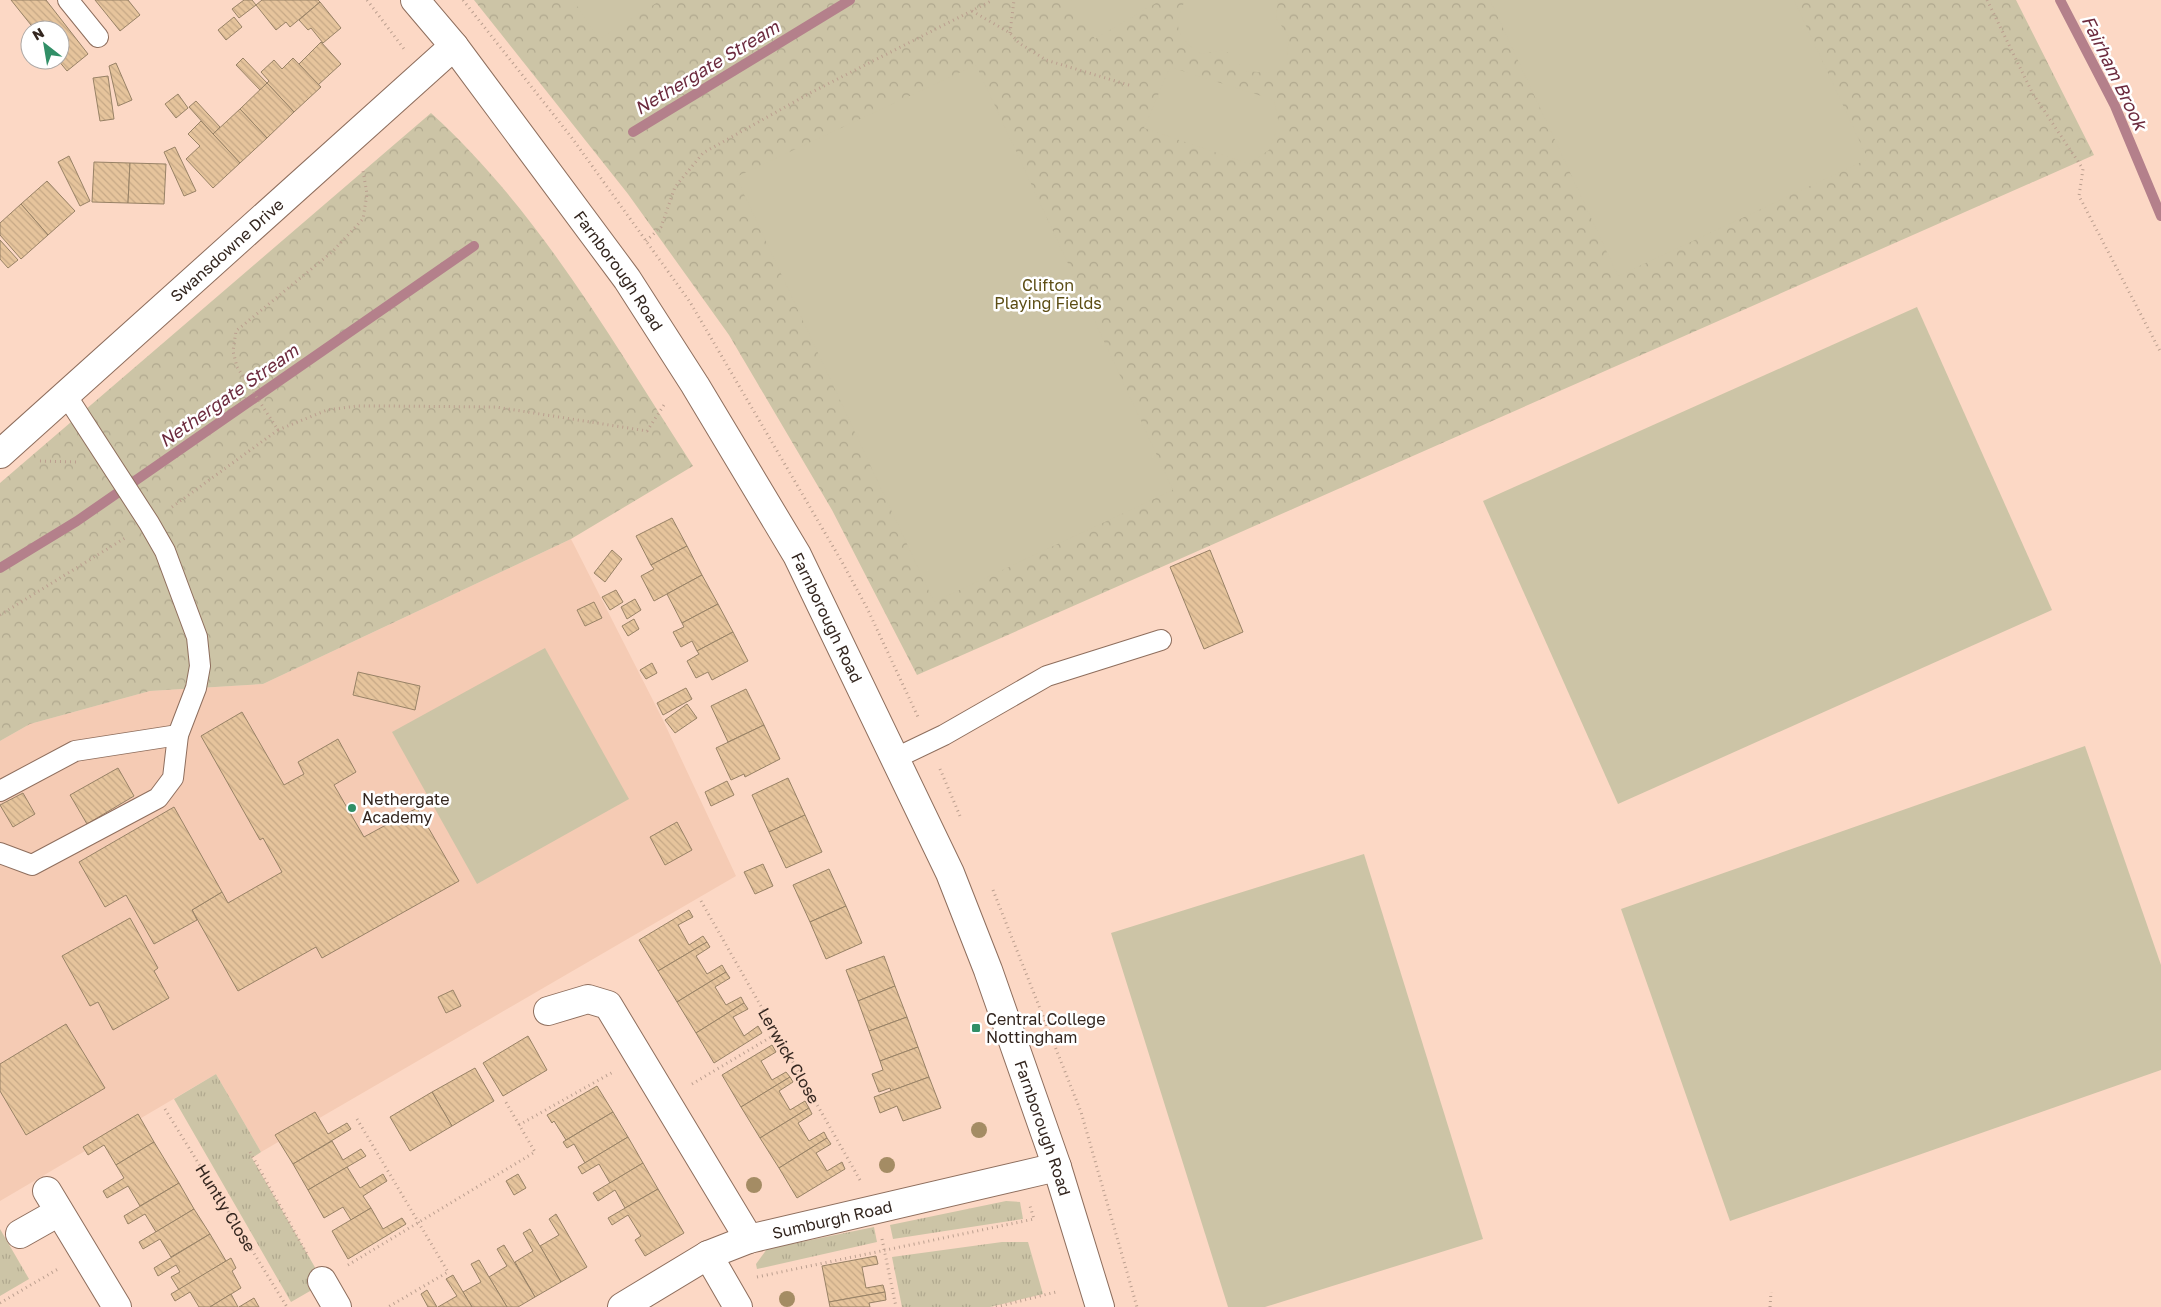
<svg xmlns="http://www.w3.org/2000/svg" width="2161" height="1307" font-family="'Golos Text',sans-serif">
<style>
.built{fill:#f5cbb4}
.grass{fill:url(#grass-tufts)}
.forest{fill:url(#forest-crowns)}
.garden{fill:#ccc4a6}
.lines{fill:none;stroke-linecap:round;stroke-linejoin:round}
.stream{stroke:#b4808b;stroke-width:10}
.building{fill:url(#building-back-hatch);stroke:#988266}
.service-casing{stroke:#8e6e5d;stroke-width:22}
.minor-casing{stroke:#8e6e5d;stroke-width:30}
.tertiary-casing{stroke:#8e6e5d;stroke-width:30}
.path{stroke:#bb9f8f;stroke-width:3;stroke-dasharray:1 4;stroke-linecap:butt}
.service{stroke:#fff;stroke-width:20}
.minor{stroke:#fff;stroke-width:28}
.tertiary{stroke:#fff;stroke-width:28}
.tree{fill:#a48c64}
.poi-dot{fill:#318f67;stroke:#fff;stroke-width:2}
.labels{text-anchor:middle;stroke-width:5;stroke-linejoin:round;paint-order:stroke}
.street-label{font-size:16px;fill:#33261f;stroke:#fff}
.park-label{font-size:16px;fill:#5c4d14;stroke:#fff}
.poi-label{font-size:16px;fill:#33261f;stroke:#fff;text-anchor:start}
.water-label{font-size:18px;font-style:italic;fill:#6c2b3e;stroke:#fff}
</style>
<defs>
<pattern id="grass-tufts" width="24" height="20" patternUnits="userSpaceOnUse" patternTransform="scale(1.25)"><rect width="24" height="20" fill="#ccc4a6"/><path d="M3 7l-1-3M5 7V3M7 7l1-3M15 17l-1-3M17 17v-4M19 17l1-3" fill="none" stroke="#b0a88e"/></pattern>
<pattern id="forest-crowns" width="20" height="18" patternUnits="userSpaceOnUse" patternTransform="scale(1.25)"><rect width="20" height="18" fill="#ccc4a6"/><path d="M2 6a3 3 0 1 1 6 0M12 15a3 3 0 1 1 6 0" fill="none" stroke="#b0a88e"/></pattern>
<pattern id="building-back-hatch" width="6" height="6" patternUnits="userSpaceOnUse" patternTransform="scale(1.25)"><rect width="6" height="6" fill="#e6c49c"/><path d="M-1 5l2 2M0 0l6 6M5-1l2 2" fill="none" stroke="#c6a886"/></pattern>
</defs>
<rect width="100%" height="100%" fill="#fcd8c5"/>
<polygon class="built" points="571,539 662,718 736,876 261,1152 216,1074 0,1201 0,741 30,724 150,691 263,684"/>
<g class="grass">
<polygon points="216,1074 261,1152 252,1158 324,1283 291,1302 174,1099"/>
<polygon points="1006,1201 1020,1202 1023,1219 893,1239 890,1225"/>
<polygon points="874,1227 877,1242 757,1269 756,1264 767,1249"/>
<polygon points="0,1229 29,1279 0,1296"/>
<polygon points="1002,1242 1028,1242 1043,1294 990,1307 902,1307 892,1257"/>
</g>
<g class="forest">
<polygon points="474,0 2016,0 2094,155 917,675 832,510 729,335 628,194"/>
<path d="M431,113C540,212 614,344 693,466L571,539L263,684L150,691L30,724L0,741V483Z"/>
</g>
<g class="garden">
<polygon points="573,0 661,0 599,39"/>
<polygon points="1071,0 1161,0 1095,39"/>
<path d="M1184,0H1278L1276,18L1289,37L1287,55L1269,73L1246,71L1225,50L1201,54C1189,46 1176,35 1178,19C1179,12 1184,6 1184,0Z"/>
<polygon points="1490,0 1794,0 1868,159 1618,276"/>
<polygon points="976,65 1173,490 934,602 736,177"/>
<polygon points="1170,67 1274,100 1279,124 1269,150 1249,164 1144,128"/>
<polygon points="1917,307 2052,610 1618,804 1483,501"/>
<polygon points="545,648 629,799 477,884 392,732"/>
<polygon points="2085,746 2161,965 2161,1070 1730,1221 1621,909"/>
<polygon points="1364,854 1483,1239 1265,1307 1228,1307 1111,933"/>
</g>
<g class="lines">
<g class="stream">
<polyline points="2060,0 2115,106 2161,216"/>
<polyline points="633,132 850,0"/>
<polyline points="0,568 77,521 474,246"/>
</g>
</g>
<g class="building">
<polygon points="11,0 46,0 88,54 67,71 58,60 60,30 35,30"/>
<polygon points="95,0 128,0 140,15 120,31"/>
<polygon points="244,0 252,0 256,5 239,18 232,9"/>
<polygon points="262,0 318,0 320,2 290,27 286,22 276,30 256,5"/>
<polygon points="320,2 341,28 323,43 311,28 308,30 299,20"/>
<polygon points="234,17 242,27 226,40 218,30"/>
<polygon points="321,42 341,64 318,85 299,64"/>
<polygon points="243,58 267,83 260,90 236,65"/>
<polygon points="293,58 321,87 294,112 267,83 269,81 261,72 274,60 282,69"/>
<polygon points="116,63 132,100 118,106 109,66"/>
<polygon points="108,76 114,119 100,121 93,78"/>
<polygon points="267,83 294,112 267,138 240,109"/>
<polygon points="178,94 188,108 176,118 165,104"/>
<polygon points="196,101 220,127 213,134 189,107"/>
<polygon points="240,109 267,138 240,163 213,134"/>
<polygon points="201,121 240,163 213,188 186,159 200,146 188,134"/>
<polygon points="175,147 196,191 184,196 164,152"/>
<polygon points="69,156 90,201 80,206 58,162"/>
<polygon points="94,162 130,163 128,203 92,202"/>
<polygon points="130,163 166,164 164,204 128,203"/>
<polygon points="47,181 75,211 48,235 21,204"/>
<polygon points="21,204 48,235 21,259 0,235 0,223"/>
<polygon points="0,240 18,260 8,268 0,259"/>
<polygon points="672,518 687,546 651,565 636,536"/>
<polygon points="687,546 702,575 654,601 641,576 654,569 651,565"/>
<polygon points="612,550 622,559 605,582 594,573"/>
<polygon points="1210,550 1243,632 1204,649 1170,567"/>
<polygon points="702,575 718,604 682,623 667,594"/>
<polygon points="616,590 623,602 610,610 602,597"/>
<polygon points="635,599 641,610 627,619 621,607"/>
<polygon points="594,602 602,618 585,626 577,610"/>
<polygon points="718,604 733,632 697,651 692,641 681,647 673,632 684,627 682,623"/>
<polygon points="634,619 639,629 628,636 622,626"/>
<polygon points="733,632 748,661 712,680 708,672 696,678 687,661 699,654 697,651"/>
<polygon points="652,663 657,673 646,679 640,670"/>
<polygon points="358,672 420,686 415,710 353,695"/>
<polygon points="686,688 692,699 663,715 657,703"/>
<polygon points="746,689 764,725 728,742 711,706"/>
<polygon points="687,704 697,718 675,733 665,720"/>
<polygon points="242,712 284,785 304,774 298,762 338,739 356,772 334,785 364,837 417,808 459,881 322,958 316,947 238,991 192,910 222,892 228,903 282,872 263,838 260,840 201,736"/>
<polygon points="764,725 780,759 745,777 744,774 731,780 716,748"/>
<polygon points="118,768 134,796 87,824 70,795"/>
<polygon points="788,778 805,815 769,832 752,795"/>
<polygon points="727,781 734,795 711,806 705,792"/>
<polygon points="23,793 35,814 13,827 0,805"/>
<polygon points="174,807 222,892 192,910 197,920 154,944 126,895 105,907 79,862"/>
<polygon points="805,815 822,852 786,868 769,832"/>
<polygon points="677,822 692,850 665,865 650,837"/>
<polygon points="763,864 773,886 755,894 744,872"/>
<polygon points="829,869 846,906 810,922 793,885"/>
<polygon points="846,906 862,943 826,959 810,922"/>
<polygon points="689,910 693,917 678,925 689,945 703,936 707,942 658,971 639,940"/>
<polygon points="130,918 158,968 154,971 169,998 113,1030 98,1002 90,1006 62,956"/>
<polygon points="707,942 710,947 696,956 707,974 722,965 726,972 677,1002 658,971"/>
<polygon points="884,956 895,986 858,1001 846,970"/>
<polygon points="726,972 730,978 715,987 726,1005 741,997 744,1003 696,1033 677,1002"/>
<polygon points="895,986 907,1017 869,1031 858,1001"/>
<polygon points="453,990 461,1006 446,1013 438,997"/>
<polygon points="744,1003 748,1009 733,1017 744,1036 758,1026 762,1033 714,1063 696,1033"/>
<polygon points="907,1017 918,1047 880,1061 869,1031"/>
<polygon points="66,1024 105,1088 26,1135 0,1091 0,1064"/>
<polygon points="528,1036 547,1070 503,1096 483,1063"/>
<polygon points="772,1045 776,1052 761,1061 772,1080 786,1072 790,1077 741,1107 722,1075"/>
<polygon points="918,1047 929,1077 891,1091 890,1088 879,1092 872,1074 883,1070 880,1061"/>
<polygon points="475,1068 494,1101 452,1126 432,1092"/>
<polygon points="790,1077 793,1082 779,1091 790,1110 805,1101 809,1108 760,1138 741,1107"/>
<polygon points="929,1077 941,1108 903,1121 897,1106 880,1113 874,1097"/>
<polygon points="597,1086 613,1112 566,1140 554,1121 552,1123 547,1115"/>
<polygon points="432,1092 452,1126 410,1151 390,1117"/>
<polygon points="809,1108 812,1114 798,1123 809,1141 824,1132 827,1138 779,1168 760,1138"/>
<polygon points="315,1112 328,1134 347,1123 351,1129 293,1164 275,1135"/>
<polygon points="613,1112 628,1137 585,1163 574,1144 567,1148 563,1142"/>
<polygon points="138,1114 154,1142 116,1165 104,1145 88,1155 83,1147"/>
<polygon points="628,1137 643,1163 610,1183 599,1164 582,1174 578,1167"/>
<polygon points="827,1138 831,1144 816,1153 827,1171 842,1162 845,1169 797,1198 779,1168"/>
<polygon points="332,1141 343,1160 361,1149 366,1156 308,1190 293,1164"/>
<polygon points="154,1142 179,1183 140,1206 128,1186 107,1198 103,1191 124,1178 116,1165"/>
<polygon points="643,1163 658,1189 625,1208 615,1190 598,1201 593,1193"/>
<polygon points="347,1167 360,1188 383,1174 387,1181 363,1196 371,1208 351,1220 343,1207 324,1218 308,1190"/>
<polygon points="518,1174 526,1188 514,1195 506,1181"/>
<polygon points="179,1183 194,1209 156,1232 145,1214 128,1224 124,1216"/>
<polygon points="658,1189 684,1233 645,1256 635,1240 641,1236 628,1215 612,1225 608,1218"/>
<polygon points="371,1208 383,1229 402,1218 406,1224 348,1259 332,1231"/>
<polygon points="194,1209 210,1234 171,1257 160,1239 143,1249 139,1242"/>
<polygon points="556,1214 587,1267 561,1282 540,1246 559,1235 549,1219"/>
<polygon points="530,1229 561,1282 535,1297 515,1262 533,1251 523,1233"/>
<polygon points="210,1234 226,1261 179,1290 171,1277 180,1272 176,1265 158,1276 154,1268"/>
<polygon points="504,1245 535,1297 518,1307 507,1307 489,1277 507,1266 497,1249"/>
<polygon points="876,1256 878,1264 862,1267 866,1288 883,1285 885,1292 829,1302 822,1266"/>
<polygon points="231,1258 236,1268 232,1271 241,1288 210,1307 199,1307 190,1292 175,1301 171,1294"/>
<polygon points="479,1260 489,1277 507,1307 472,1307 463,1292 481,1282 471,1264"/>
<polygon points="453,1275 463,1292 472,1307 438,1307 457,1296 446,1279"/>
<polygon points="427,1290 437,1307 428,1307 421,1294"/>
<polygon points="885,1292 886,1300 869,1303 870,1307 830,1307 829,1302"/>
<polygon points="231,1294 238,1307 210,1307"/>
<polygon points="254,1298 259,1307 239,1307"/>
</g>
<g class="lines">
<defs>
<g id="service">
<polyline points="68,0 98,37"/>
<polyline points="896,758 944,735 1047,676 1161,640"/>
<polyline points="0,791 75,751 178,735"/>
<polyline points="0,853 32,865 158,798 173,778 178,735 196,688 200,666 197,637 165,551 149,523 66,395"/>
</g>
<g id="minor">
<path id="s3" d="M0,454L454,46"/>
<polyline points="548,1011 588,999 608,1005 749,1239"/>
<polyline points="47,1191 117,1307"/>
<polyline points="20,1234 59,1212"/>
<polyline points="708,1255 738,1307"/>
<polyline points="322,1281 337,1307"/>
<path id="s4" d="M622,1307L708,1255L749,1239L1057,1167"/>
</g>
<g id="tertiary">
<path id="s5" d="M415,0L454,46L627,279L695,385L797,555L950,873L988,970L1057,1167L1100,1307"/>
</g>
</defs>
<use href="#service" class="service-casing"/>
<use href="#minor" class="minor-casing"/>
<use href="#tertiary" class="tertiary-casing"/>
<g class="path">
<polyline points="367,0 404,49"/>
<polyline points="463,0 572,138 690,302 842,562 867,608 918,717"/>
<polyline points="1987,0 2033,94 2083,169 2079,196 2161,353"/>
<polyline points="972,11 1010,33 1019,43 1046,60 1132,86"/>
<polyline points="1010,33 1014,0"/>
<polyline points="646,241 661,227 675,187 703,153 812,92 993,0"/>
<polyline points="278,430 327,410 357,406 384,406 496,407 647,431 664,405"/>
<polyline points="40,461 76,462"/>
<polyline points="172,507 278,430 237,367 233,351 236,331 332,252 363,219 367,194 363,171"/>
<polyline points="0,615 125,538"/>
<polyline points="940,769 960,816"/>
<polyline points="993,890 1081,1112 1137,1307"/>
<path id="s1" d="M701,901L860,1180"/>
<polyline points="692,1084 776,1034"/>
<path id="s2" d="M165,1109L287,1307"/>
<polyline points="357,1119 448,1272 388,1307"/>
<polyline points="519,1125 613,1072"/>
<polyline points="250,1152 307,1254"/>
<polyline points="882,1239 896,1307"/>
<polyline points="348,1265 535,1152 504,1099"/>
<polyline points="757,1277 1034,1219 1030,1206"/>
<polyline points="0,1303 58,1269"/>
<polyline points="996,1307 1056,1292"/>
<polyline points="1770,1307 1771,1292"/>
</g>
<use href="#service" class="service"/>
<use href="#minor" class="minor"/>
<use href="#tertiary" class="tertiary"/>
</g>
<g class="tree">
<circle cx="979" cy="1130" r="8"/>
<circle cx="887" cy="1165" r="8"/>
<circle cx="754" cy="1185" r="8"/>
<circle cx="787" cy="1299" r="8"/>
</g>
<g class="poi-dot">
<circle cx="352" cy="808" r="5"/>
<rect x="971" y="1023" width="10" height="10" rx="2.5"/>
</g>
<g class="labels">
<g class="street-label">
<text dy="6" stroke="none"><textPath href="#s3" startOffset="305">Swansdowne Drive</textPath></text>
<text dy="6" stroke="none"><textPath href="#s5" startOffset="339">Farnborough Road</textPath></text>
<text dy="6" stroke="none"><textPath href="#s5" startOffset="744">Farnborough Road</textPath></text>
<text dy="6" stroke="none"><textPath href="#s1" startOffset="178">Lerwick Close</textPath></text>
<text dy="6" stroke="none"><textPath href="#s5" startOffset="1299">Farnborough Road</textPath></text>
<text dy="6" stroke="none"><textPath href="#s2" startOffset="116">Huntly Close</textPath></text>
<text dy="6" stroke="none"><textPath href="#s4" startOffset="230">Sumburgh Road</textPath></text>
</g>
<g class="park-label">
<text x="1048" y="291">Clifton<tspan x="1048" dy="18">Playing Fields</tspan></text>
</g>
<g class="poi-label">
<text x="362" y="805">Nethergate<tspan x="362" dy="18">Academy</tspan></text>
<text x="986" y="1025">Central College<tspan x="986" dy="18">Nottingham</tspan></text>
</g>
<g class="water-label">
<text transform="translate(707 68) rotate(-31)" y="6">Nethergate Stream</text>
<text transform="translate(2114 73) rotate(64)" y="6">Fairham Brook</text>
<text transform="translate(229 396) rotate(-35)" y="6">Nethergate Stream</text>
</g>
</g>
<g transform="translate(45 45) rotate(329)"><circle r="24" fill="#ffffff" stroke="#ada8a5"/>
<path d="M0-4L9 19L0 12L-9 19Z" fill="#318f67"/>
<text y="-8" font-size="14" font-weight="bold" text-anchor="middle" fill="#33261f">N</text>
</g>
</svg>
